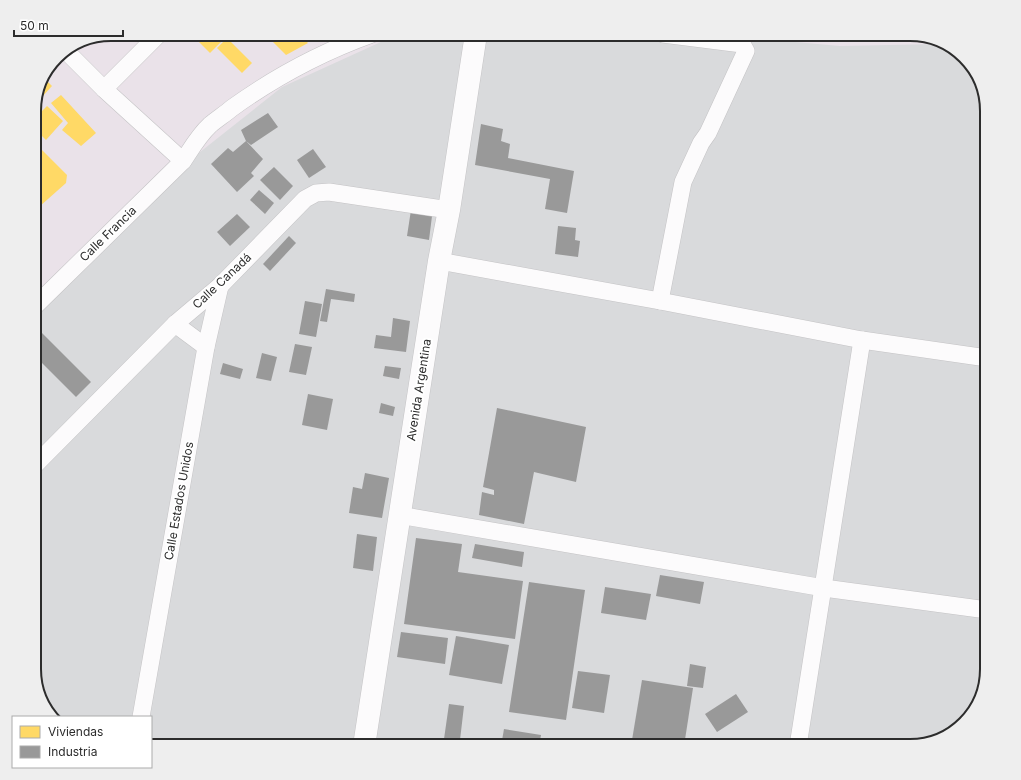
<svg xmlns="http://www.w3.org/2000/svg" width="1021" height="780" font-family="Inter,sans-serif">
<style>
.industrial{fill:#d9dadc}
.homes{fill:#ffd966}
.industry{fill:#999}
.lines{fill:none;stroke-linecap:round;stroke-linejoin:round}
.minor-casing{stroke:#c4c3c5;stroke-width:18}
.tertiary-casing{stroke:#c4c3c5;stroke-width:23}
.minor{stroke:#fcfbfc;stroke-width:17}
.tertiary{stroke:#fcfbfc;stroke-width:22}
.labels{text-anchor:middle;stroke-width:4;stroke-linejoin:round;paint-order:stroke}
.street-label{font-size:12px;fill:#2c2c2c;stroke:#fff}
.rim{fill:none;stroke:#2c2c2c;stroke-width:2}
</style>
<rect width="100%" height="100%" fill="#eae2e9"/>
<polygon class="industrial" points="413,34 707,34 840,46 939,44 957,50 979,77 987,111 987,669 971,716 944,738 910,746 151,746 151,717 53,717 42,703 34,674 34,317 190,160 282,87 383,41"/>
<g class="homes">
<polygon points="191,34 227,34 228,35 210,53"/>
<polygon points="265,34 299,34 308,43 286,55"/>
<polygon points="227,38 252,63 242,73 217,48"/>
<polygon points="42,76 52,86 42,97 38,92"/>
<polygon points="61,95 96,133 81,146 62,130 68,123 51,103"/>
<polygon points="47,106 63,121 46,140 34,128 34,109 39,114"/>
<polygon points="36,144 67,175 66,183 39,207 34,202 34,146"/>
</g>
<g class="industry">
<polygon points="268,113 278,127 251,145 246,141 263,159 251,173 254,176 237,192 211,164 228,148 233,152 246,141 241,130"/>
<polygon points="481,124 503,129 501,141 510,144 508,158 574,171 567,213 545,209 550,179 475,165"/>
<polygon points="313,149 326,167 309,178 297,160"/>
<polygon points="274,167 293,186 280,200 260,180"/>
<polygon points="259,190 274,203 265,214 250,200"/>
<polygon points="411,210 428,212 432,216 429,240 407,236"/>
<polygon points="237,214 250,227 230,246 217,232"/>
<polygon points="558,226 576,228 575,240 580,241 578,257 555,254"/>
<polygon points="289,236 296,243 270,271 263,264"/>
<polygon points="326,289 355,294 354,302 331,299 327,322 320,321"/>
<polygon points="305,301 322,304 316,337 299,334"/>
<polygon points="393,318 410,321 406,352 374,348 376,335 391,337"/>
<polygon points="38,329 91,382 76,397 34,355 34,333"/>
<polygon points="295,344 312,347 306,375 289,372"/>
<polygon points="262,353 277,357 271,381 256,378"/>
<polygon points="223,363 243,369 240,379 220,374"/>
<polygon points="385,366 401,368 399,379 383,376"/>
<polygon points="308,394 333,399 327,430 302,425"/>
<polygon points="381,403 395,407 393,416 379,413"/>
<polygon points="497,408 586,427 576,482 534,472 524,524 479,515 482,492 494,495 494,490 483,487"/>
<polygon points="365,473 389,478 382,518 349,513 353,487 362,489"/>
<polygon points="357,534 377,537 373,571 353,568"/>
<polygon points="416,538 462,544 458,572 523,581 515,639 404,624"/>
<polygon points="475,544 524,552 522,567 472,558"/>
<polygon points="660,575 704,582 700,604 656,596"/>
<polygon points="529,582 585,590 566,720 509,712"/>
<polygon points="605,587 651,594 646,620 601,613"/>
<polygon points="401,632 448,638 445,664 397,657"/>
<polygon points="456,636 509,645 502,684 449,675"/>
<polygon points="690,664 706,667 703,688 687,686"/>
<polygon points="578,671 610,675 604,713 572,708"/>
<polygon points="642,680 693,688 684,746 631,746"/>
<polygon points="736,694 748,712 717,732 705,714"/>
<polygon points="449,704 464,706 460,740 486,743 486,746 443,746"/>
<polygon points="504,729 541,735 539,746 501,746"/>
<polygon points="614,742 624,743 624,746 614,746"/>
</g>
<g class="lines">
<defs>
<g id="minor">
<path d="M66,51L104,89L183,161C191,149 199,135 210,125C217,119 225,114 232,108C275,77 322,52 372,34"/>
<polyline points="104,89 159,34"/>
<polyline points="439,261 660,301 862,340 987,358"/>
<polyline points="660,301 683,182 701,143 708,133 746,51 742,44 663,34"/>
<polyline points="34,307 183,161"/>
<polyline points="175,324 206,347"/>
<polyline points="34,466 175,324 220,286 305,199 316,193 329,192 449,210"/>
<polyline points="399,515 824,588 987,610"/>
<polyline points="141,717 206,347 220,286"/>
<polyline points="798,746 862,340"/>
</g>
<polyline id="tertiary" points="364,746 439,261 449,210 476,34"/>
</defs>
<use href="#minor" class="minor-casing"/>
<use href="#tertiary" class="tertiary-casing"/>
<use href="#minor" class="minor"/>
<use href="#tertiary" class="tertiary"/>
</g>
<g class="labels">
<g class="street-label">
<text transform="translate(108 234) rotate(-44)" y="4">Calle Francia</text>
<text transform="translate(222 281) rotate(-43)" y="4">Calle Canadá</text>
<text transform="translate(419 390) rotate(-81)" y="4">Avenida Argentina</text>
<text transform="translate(179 501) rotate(-80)" y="4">Calle Estados Unidos</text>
</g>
</g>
<path d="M0 0H1021V780H0ZM111 41H910A70 70 0 0 1 980 111V669A70 70 0 0 1 910 739H111A70 70 0 0 1 41 669V111A70 70 0 0 1 111 41Z" fill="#eee" fill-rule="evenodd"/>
<path class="rim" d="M111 41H910A70 70 0 0 1 980 111V669A70 70 0 0 1 910 739H111A70 70 0 0 1 41 669V111A70 70 0 0 1 111 41Z"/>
<rect x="12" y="716" width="140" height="52" fill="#ffffff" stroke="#ababab"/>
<rect x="20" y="726" width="20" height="12" fill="#ffd966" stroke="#ababab"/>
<text x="48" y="736" font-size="12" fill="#2c2c2c">Viviendas</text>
<rect x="20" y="746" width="20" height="12" fill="#999999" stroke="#ababab"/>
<text x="48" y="756" font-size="12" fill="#2c2c2c">Industria</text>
<path d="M14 30v6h109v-6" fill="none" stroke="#2c2c2c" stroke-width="2"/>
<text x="20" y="30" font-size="12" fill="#2c2c2c" stroke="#ffffff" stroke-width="3" paint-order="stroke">50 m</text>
</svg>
